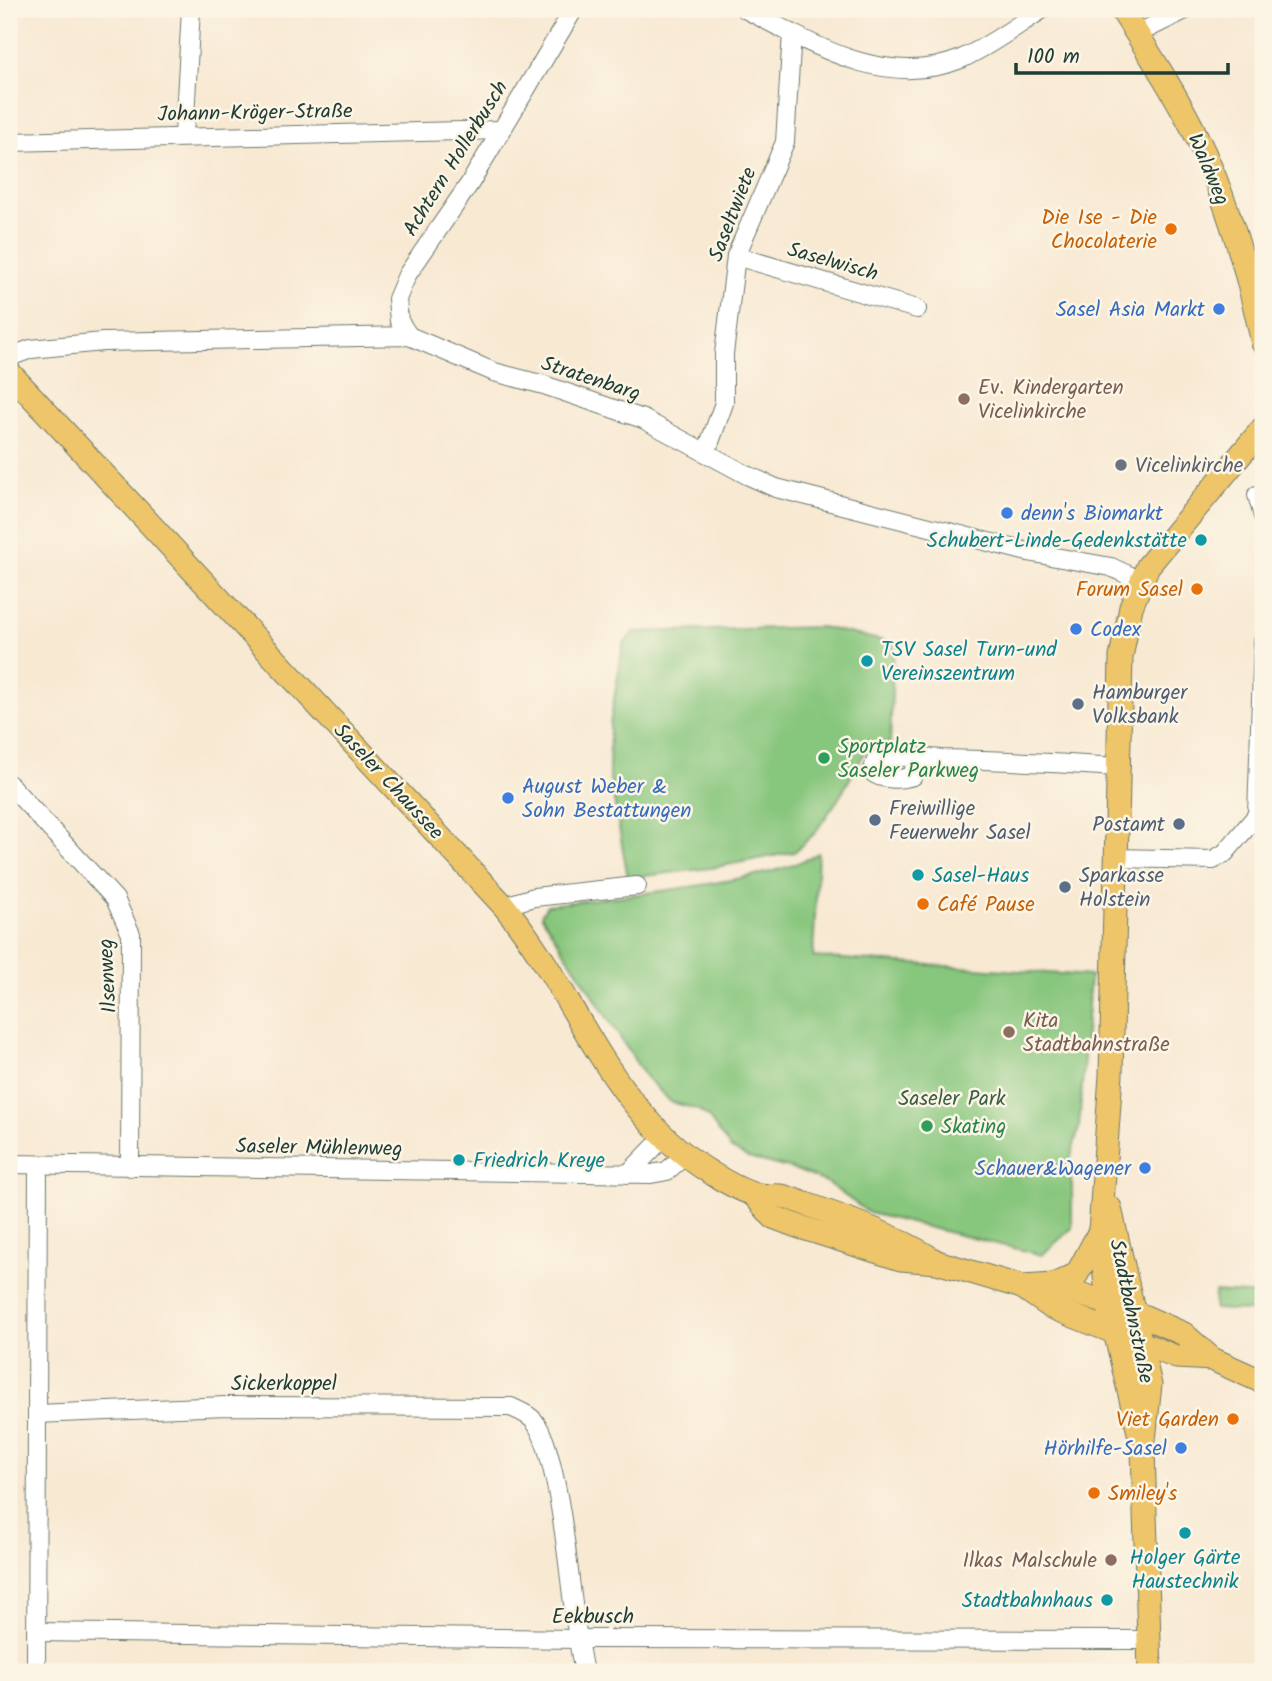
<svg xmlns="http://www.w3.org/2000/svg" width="1272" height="1681" font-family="Kalam,sans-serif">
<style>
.green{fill:#87c67d;stroke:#538258;stroke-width:2}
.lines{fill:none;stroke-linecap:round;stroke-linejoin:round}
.minor-casing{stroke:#6b796c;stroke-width:20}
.major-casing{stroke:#6b796c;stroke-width:25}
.minor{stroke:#fff;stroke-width:18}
.major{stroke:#eec569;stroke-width:23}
.food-dot{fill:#e8710a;stroke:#fcf5e5;stroke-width:2.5}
.shop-dot{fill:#3f7fe0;stroke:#fcf5e5;stroke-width:2.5}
.education-dot{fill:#8d6e63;stroke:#fcf5e5;stroke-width:2.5}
.worship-dot{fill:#6b7280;stroke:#fcf5e5;stroke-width:2.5}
.culture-dot{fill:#0f9aa8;stroke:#fcf5e5;stroke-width:2.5}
.service-dot{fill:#5c6f8a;stroke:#fcf5e5;stroke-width:2.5}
.leisure-dot{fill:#2e9e5b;stroke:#fcf5e5;stroke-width:2.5}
.labels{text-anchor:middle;stroke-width:5;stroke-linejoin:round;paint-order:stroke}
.street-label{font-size:21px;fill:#1f3d34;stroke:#fcf5e5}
.food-label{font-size:21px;fill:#c56008;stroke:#fcf5e5;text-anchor:end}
.shop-label{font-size:21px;fill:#366cbe;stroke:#fcf5e5;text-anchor:end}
.education-label{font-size:21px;fill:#785e54;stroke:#fcf5e5;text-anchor:start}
.worship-label{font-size:21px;fill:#5b616d;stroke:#fcf5e5;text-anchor:start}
.culture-label{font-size:21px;fill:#0d838f;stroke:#fcf5e5;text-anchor:start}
.service-label{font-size:21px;fill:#4e5e75;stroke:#fcf5e5;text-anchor:start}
.leisure-label{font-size:21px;fill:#27864d;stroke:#fcf5e5;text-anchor:start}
.park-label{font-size:21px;fill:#395f46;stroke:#fcf5e5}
</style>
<rect width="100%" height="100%" fill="#fcf5e5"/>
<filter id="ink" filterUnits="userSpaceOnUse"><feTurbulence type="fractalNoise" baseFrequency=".0143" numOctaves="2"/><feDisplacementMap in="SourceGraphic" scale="14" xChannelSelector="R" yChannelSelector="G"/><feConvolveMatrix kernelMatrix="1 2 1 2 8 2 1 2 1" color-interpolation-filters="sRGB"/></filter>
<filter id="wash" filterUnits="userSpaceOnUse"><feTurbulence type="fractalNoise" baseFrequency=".00686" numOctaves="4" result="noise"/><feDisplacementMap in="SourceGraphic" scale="28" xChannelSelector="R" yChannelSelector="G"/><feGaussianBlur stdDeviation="1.57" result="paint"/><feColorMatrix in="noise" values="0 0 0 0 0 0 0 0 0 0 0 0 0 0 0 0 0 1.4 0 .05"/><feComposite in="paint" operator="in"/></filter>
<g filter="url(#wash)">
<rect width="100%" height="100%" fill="#f8e9d3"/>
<g class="green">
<polygon points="821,627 894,643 890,743 870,743 839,798 814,834 794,852 711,868 628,878 609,773 610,724 623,645 634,632"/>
<path d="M818,853L813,957L1090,976L1079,1127L1068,1168L1072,1185V1228L1042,1255L869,1213L826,1182L796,1170L748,1158L730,1148L708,1117L697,1109L671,1102L645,1076L541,915L547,905C606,898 666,892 725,881C757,875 789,870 818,853Z"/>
<polygon points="1215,1292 1263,1295 1262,1312 1214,1309"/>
</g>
</g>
<g filter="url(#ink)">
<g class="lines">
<defs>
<g id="minor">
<path d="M745,9C813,44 884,90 961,59C990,46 1016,26 1043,9"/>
<polyline points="1137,34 1187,9"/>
<polyline points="184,135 191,9"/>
<polyline points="9,142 502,130"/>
<polyline points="736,256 917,309"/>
<polyline points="409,336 399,321 397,299 407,275 470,183 574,9"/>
<polyline points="9,357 31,349 103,342 409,336 494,372 544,385 643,419 747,475 776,488 1028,552 1111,567 1141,581"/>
<polyline points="706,453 724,403 724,354 736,256 785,142 792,33"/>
<polyline points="1263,496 1257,495 1263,516"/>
<path d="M916,758L913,776C901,780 881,780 872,772L876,760C896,754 921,758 942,759C1000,760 1059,763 1117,767"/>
<polyline points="9,784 115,899 131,934 130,1167"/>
<polyline points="1257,815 1263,641"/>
<polyline points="1114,858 1213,860 1225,853 1257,815"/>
<polyline points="504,906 534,897 637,886"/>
<polyline points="9,1164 651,1174 667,1171 685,1155"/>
<polyline points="628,1174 663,1138"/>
<path d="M37,1414L226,1406L511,1407C521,1412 531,1415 537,1425C546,1440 550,1459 554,1476C569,1541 570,1607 584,1672"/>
<polyline points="36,1632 576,1639 1149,1640"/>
<polyline points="36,1672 38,1165"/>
</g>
<g id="major">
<path d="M1121,9C1146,48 1172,88 1193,129C1227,197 1247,269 1263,343"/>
<path d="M9,372L504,906C578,995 607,1109 711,1173C723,1180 740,1191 754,1194C764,1197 775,1194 786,1197C836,1215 893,1233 937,1262"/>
<polyline points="753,1194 773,1217 797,1226 901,1259 937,1262 1022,1287 1051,1307 1176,1357 1212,1359"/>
<polyline points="1110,1208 1150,1385 1143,1449 1150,1672"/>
<polyline points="1054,1285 1077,1274 1098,1235"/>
<polyline points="1022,1287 1054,1285 1136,1313 1184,1334 1212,1359 1263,1382"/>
<polyline points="1143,1449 1108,1303 1100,1232 1111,1075 1121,657 1131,607 1148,566 1263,428"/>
</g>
</defs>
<use href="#minor" class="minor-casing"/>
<use href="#major" class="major-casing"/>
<use href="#minor" class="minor"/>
<use href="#major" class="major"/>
</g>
</g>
<g class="food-dot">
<circle cx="1171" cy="229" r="7"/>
<circle cx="1197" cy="589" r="7"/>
<circle cx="923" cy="904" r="7"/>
<circle cx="1233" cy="1419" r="7"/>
<circle cx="1094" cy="1493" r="7"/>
</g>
<g class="shop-dot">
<circle cx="1219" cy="309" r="7"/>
<circle cx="1007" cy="513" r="7"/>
<circle cx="1076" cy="629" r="7"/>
<circle cx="508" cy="798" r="7"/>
<circle cx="1145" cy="1168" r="7"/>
<circle cx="1181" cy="1448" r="7"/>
</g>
<g class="education-dot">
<circle cx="964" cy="399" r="7"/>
<circle cx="1009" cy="1032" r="7"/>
<circle cx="1111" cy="1560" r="7"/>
</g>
<circle class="worship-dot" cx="1121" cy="465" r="7"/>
<g class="culture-dot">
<circle cx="1201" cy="540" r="7"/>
<circle cx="867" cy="661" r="7"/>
<circle cx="918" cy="875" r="7"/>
<circle cx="459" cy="1160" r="7"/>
<circle cx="1185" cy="1533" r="7"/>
<circle cx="1107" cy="1600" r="7"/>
</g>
<g class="service-dot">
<circle cx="1078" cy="704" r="7"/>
<circle cx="875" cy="820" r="7"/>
<circle cx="1179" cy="824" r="7"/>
<circle cx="1065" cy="887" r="7"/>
</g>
<g class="leisure-dot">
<circle cx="824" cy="758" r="7"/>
<circle cx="927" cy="1126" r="7"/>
</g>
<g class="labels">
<g class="street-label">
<text transform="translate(255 112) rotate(-1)" y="7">Johann-Kröger-Straße</text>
<text transform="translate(455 158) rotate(-58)" y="7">Achtern Hollerbusch</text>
<text transform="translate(1209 169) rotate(67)" y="7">Waldweg</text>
<text transform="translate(732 214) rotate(-69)" y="7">Saseltwiete</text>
<text transform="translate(833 261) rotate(16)" y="7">Saselwisch</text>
<text transform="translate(591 378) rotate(18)" y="7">Stratenbarg</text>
<text transform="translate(389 781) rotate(47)" y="7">Saseler Chaussee</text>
<text transform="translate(107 976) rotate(-93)" y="7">Ilsenweg</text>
<text transform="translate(319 1147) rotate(1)" y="7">Saseler Mühlenweg</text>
<text transform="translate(1132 1311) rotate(78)" y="7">Stadtbahnstraße</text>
<text x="284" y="1390">Sickerkoppel</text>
<text x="593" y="1623">Eekbusch</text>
</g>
<g class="food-label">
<text x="1157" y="224">Die Ise - Die<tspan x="1157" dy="24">Chocolaterie</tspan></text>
<text x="1183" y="596">Forum Sasel</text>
<text x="937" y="911" text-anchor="start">Café Pause</text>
<text x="1219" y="1426">Viet Garden</text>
<text x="1108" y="1500" text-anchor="start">Smiley's</text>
</g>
<g class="shop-label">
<text x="1205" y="316">Sasel Asia Markt</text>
<text x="1021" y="520" text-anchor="start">denn's Biomarkt</text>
<text x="1090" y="636" text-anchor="start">Codex</text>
<text x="522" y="793" text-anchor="start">August Weber &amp;<tspan x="522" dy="24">Sohn Bestattungen</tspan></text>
<text x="1131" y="1175">Schauer&amp;Wagener</text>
<text x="1167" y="1455">Hörhilfe-Sasel</text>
</g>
<g class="education-label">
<text x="978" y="394">Ev. Kindergarten<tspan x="978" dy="24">Vicelinkirche</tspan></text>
<text x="1023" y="1027">Kita<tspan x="1023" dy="24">Stadtbahnstraße</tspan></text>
<text x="1097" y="1567" text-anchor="end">Ilkas Malschule</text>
</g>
<g class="worship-label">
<text x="1135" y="472">Vicelinkirche</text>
</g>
<g class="culture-label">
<text x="1187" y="547" text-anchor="end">Schubert-Linde-Gedenkstätte</text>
<text x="881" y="656">TSV Sasel Turn-und<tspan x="881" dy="24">Vereinszentrum</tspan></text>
<text x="932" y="882">Sasel-Haus</text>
<text x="473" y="1167">Friedrich Kreye</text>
<text x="1185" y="1564" text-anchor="middle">Holger Gärte<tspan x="1185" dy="24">Haustechnik</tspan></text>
<text x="1093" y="1607" text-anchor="end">Stadtbahnhaus</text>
</g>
<g class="service-label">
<text x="1092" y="699">Hamburger<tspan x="1092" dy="24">Volksbank</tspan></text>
<text x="889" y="815">Freiwillige<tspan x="889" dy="24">Feuerwehr Sasel</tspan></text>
<text x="1165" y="831" text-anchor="end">Postamt</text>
<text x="1079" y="882">Sparkasse<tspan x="1079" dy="24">Holstein</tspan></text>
</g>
<g class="leisure-label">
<text x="838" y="753">Sportplatz<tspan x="838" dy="24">Saseler Parkweg</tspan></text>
<text x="941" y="1133">Skating</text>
</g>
<g class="park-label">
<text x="952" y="1105">Saseler Park</text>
</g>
</g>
<rect width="1272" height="1681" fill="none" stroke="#fcf5e5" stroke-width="35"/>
<path d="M1016 63v10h212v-10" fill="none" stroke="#1f3d34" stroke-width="3.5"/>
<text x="1027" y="63" font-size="21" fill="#1f3d34" stroke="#fcf5e5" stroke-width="5" paint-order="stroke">100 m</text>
</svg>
